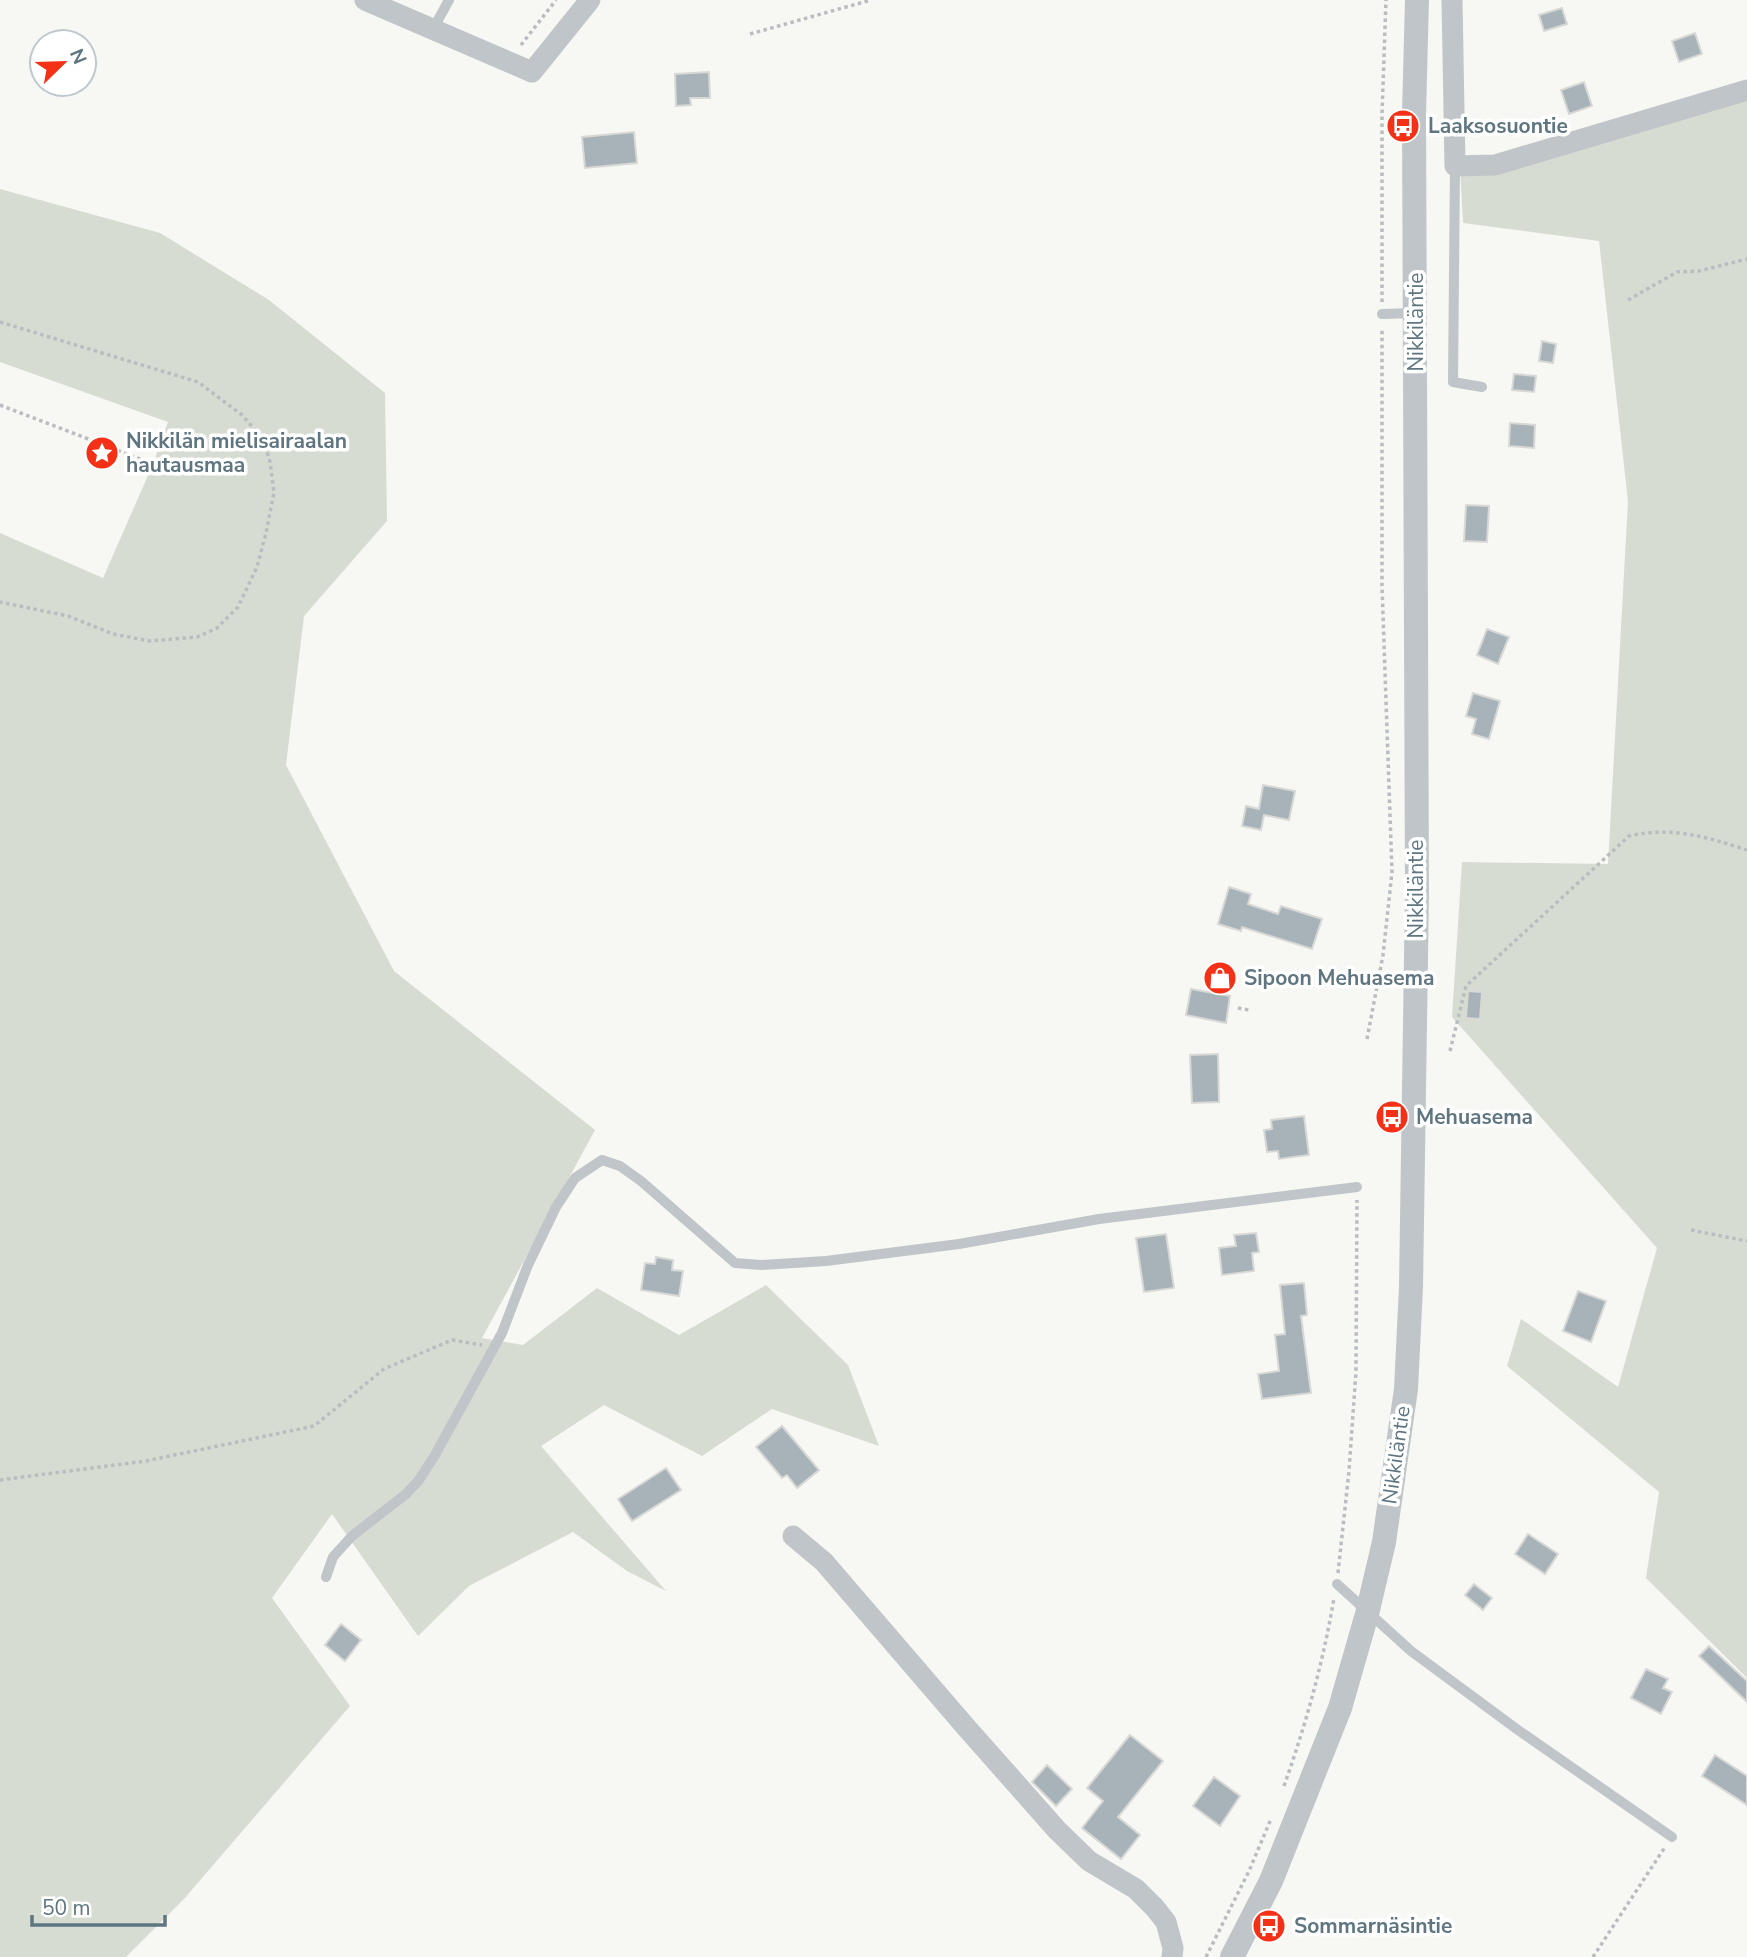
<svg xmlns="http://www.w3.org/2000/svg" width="1747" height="1957" font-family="'Nunito Sans',sans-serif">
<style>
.green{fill:#d7dcd2}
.building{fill:#a7b3b8;stroke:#d8d8d6;stroke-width:2}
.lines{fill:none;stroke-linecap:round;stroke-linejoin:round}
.path{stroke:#b9bdc0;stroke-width:3.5;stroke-dasharray:3.5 3.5;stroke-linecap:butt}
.service{stroke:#bfc5c8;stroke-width:10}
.minor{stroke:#bfc5c8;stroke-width:21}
.tertiary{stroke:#bfc5c8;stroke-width:24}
.labels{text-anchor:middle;stroke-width:7;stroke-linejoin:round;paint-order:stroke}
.poi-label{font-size:21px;font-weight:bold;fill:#5f7681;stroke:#fff;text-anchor:start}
.street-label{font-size:21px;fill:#5f7681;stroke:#fff}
</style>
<rect width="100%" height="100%" fill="#f7f7f3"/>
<g class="green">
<polygon points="1747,90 1747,1678 1646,1578 1659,1492 1507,1366 1521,1319 1618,1387 1657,1248 1452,1017 1462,862 1608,864 1628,501 1599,241 1463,223 1460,166"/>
<polygon points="0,189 160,233 269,300 385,393 387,521 304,616 286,765 394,971 595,1130 482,1338 523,1345 597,1288 679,1335 766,1285 848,1365 879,1446 772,1409 702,1456 604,1405 541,1446 666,1591 627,1571 573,1532 469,1586 418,1636 332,1514 272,1598 350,1706 183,1900 126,1957 0,1957 0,533 103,578 153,464 168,422 0,362"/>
</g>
<g class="building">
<polygon points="1562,8 1567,24 1544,31 1539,15"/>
<polygon points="1695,33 1702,54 1679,62 1672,41"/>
<polygon points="709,72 710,98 690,98 691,105 676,106 675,74"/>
<polygon points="1584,82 1592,106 1569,114 1561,90"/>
<polygon points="634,132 637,163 585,168 582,137"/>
<polygon points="1542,341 1556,344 1553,363 1539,361"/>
<polygon points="1514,374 1536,376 1534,392 1512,390"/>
<polygon points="1510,423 1535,425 1534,448 1509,446"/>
<polygon points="1466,505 1489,506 1487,542 1464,541"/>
<polygon points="1487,629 1509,637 1498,664 1477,655"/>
<polygon points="1473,693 1500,701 1489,739 1472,734 1476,719 1466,716"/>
<polygon points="1263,785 1295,791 1289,820 1264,815 1261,830 1242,826 1246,806 1259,809"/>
<polygon points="1229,887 1251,894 1248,904 1278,914 1281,906 1322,919 1312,949 1242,927 1241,931 1218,924"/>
<polygon points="1191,989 1230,996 1226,1023 1186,1015"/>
<polygon points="1468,991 1482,992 1480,1019 1466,1018"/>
<polygon points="1218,1054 1219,1102 1192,1103 1190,1055"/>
<polygon points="1304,1116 1309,1155 1279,1159 1278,1151 1267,1152 1264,1130 1272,1129 1271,1120"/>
<polygon points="1256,1233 1259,1252 1252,1253 1254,1271 1222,1275 1219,1248 1236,1246 1234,1235"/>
<polygon points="1166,1234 1174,1288 1144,1292 1136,1238"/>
<polygon points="656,1257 673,1260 672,1270 683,1271 679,1296 641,1290 645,1263 655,1264"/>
<polygon points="1304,1283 1307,1315 1301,1316 1311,1393 1262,1399 1258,1374 1279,1371 1275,1335 1285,1334 1280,1285"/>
<polygon points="1578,1291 1606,1301 1591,1342 1563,1331"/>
<polygon points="782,1426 819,1470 797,1488 787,1475 782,1478 756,1447"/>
<polygon points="666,1468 681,1490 632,1521 618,1499"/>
<polygon points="1528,1534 1558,1554 1545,1574 1515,1554"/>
<polygon points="1474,1584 1492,1598 1483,1610 1465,1595"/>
<polygon points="341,1624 361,1640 345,1661 325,1645"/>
<polygon points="1709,1646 1747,1681 1747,1702 1699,1656"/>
<polygon points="1646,1669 1668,1679 1663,1688 1672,1692 1661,1714 1631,1698"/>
<polygon points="1130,1735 1163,1761 1118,1817 1140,1835 1121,1859 1082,1828 1103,1801 1087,1788"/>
<polygon points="1715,1755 1747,1776 1747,1805 1702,1776"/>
<polygon points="1047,1765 1072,1789 1056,1806 1032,1782"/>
<polygon points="1214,1777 1240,1796 1220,1826 1193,1806"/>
</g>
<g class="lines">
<g class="path">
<polyline points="750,34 871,0"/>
<polyline points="521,45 556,0"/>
<polyline points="1628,300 1677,272 1699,271 1747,259"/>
<polyline points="1382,302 1382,114 1386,0"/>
<polyline points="0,322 198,382 242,415 263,439 270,462 274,492 266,533 257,567 238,607 217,628 197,637 150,641 113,634 68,616 0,602"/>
<polyline points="0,405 153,464"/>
<polyline points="1238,1008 1249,1010"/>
<polyline points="1367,1039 1383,955 1392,872 1382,586 1382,328"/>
<path d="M1450,1051L1466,986L1629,836C1671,826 1707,837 1747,850"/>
<polyline points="1691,1230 1747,1241"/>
<polyline points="0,1480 146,1461 314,1426 384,1369 452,1340 482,1345"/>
<polyline points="1338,1573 1349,1471 1356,1371 1357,1200"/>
<path d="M1284,1786C1306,1724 1323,1663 1334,1598"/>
<polyline points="1206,1957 1249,1871 1271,1819"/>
<polyline points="1593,1957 1665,1847"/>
</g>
<g class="service">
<polyline points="433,29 449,0"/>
<polyline points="1455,166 1453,382 1482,387"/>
<polyline points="1382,314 1416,313"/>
<polyline points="326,1577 333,1557 352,1536 406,1494 419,1480 435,1455 502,1333 528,1265 556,1207 575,1178 602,1160 620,1166 641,1181 735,1263 761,1265 826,1261 959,1244 1099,1219 1357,1187"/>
<polyline points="1337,1584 1411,1651 1518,1730 1672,1837"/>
</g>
<g class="minor">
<polyline points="365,0 532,72 590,0"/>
<polyline points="1452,0 1455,166 1495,165 1747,90"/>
<polyline points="793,1536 824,1562 965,1726 1057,1830 1089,1861 1136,1889 1155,1908 1166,1922 1173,1948 1172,1957"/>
</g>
<polyline class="tertiary" points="1232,1957 1271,1881 1340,1708 1367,1614 1384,1542 1406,1389 1411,1287 1417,891 1414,114 1417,0"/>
</g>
<defs>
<symbol id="bus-disc" viewBox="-11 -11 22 22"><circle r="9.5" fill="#f43016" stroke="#fff"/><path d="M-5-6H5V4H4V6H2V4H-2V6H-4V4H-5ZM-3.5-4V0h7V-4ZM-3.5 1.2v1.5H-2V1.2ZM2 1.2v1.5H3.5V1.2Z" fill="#fff"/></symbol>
<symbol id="sight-disc" viewBox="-11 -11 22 22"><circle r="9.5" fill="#f43016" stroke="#fff"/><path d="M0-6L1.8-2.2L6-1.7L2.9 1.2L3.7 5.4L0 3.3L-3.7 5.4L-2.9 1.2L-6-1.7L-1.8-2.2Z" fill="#fff"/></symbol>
<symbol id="shop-disc" viewBox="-11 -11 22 22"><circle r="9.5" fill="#f43016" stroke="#fff"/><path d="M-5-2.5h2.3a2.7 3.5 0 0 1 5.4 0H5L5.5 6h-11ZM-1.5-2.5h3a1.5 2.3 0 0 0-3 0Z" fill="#fff"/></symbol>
</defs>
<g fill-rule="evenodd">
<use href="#bus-disc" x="1384" y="107" width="38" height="38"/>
<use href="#sight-disc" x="83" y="434" width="38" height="38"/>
<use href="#shop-disc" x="1201" y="959" width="38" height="38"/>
<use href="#bus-disc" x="1373" y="1098" width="38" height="38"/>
<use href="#bus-disc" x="1250" y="1907" width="38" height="38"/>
</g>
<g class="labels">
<g class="poi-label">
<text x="1428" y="133">Laaksosuontie</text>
<text x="126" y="448">Nikkilän mielisairaalan<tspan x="126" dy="24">hautausmaa</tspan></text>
<text x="1244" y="985">Sipoon Mehuasema</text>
<text x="1416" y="1124">Mehuasema</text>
<text x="1294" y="1933">Sommarnäsintie</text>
</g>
<g class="street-label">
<text transform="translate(1416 322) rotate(-90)" y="7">Nikkiläntie</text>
<text transform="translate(1416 889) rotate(-90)" y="7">Nikkiläntie</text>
<text transform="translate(1396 1455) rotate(-82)" y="7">Nikkiläntie</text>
</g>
</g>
<g transform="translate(63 63) rotate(67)"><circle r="33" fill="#ffffff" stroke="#bfc8cd" stroke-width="2"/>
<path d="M0-5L12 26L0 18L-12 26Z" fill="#f43016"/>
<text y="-10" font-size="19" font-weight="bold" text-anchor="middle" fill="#5f7681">N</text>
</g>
<path d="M32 1915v10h133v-10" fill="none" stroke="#5f7681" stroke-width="3.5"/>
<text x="42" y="1915" font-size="21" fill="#5f7681" stroke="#ffffff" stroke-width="5" paint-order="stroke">50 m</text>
</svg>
